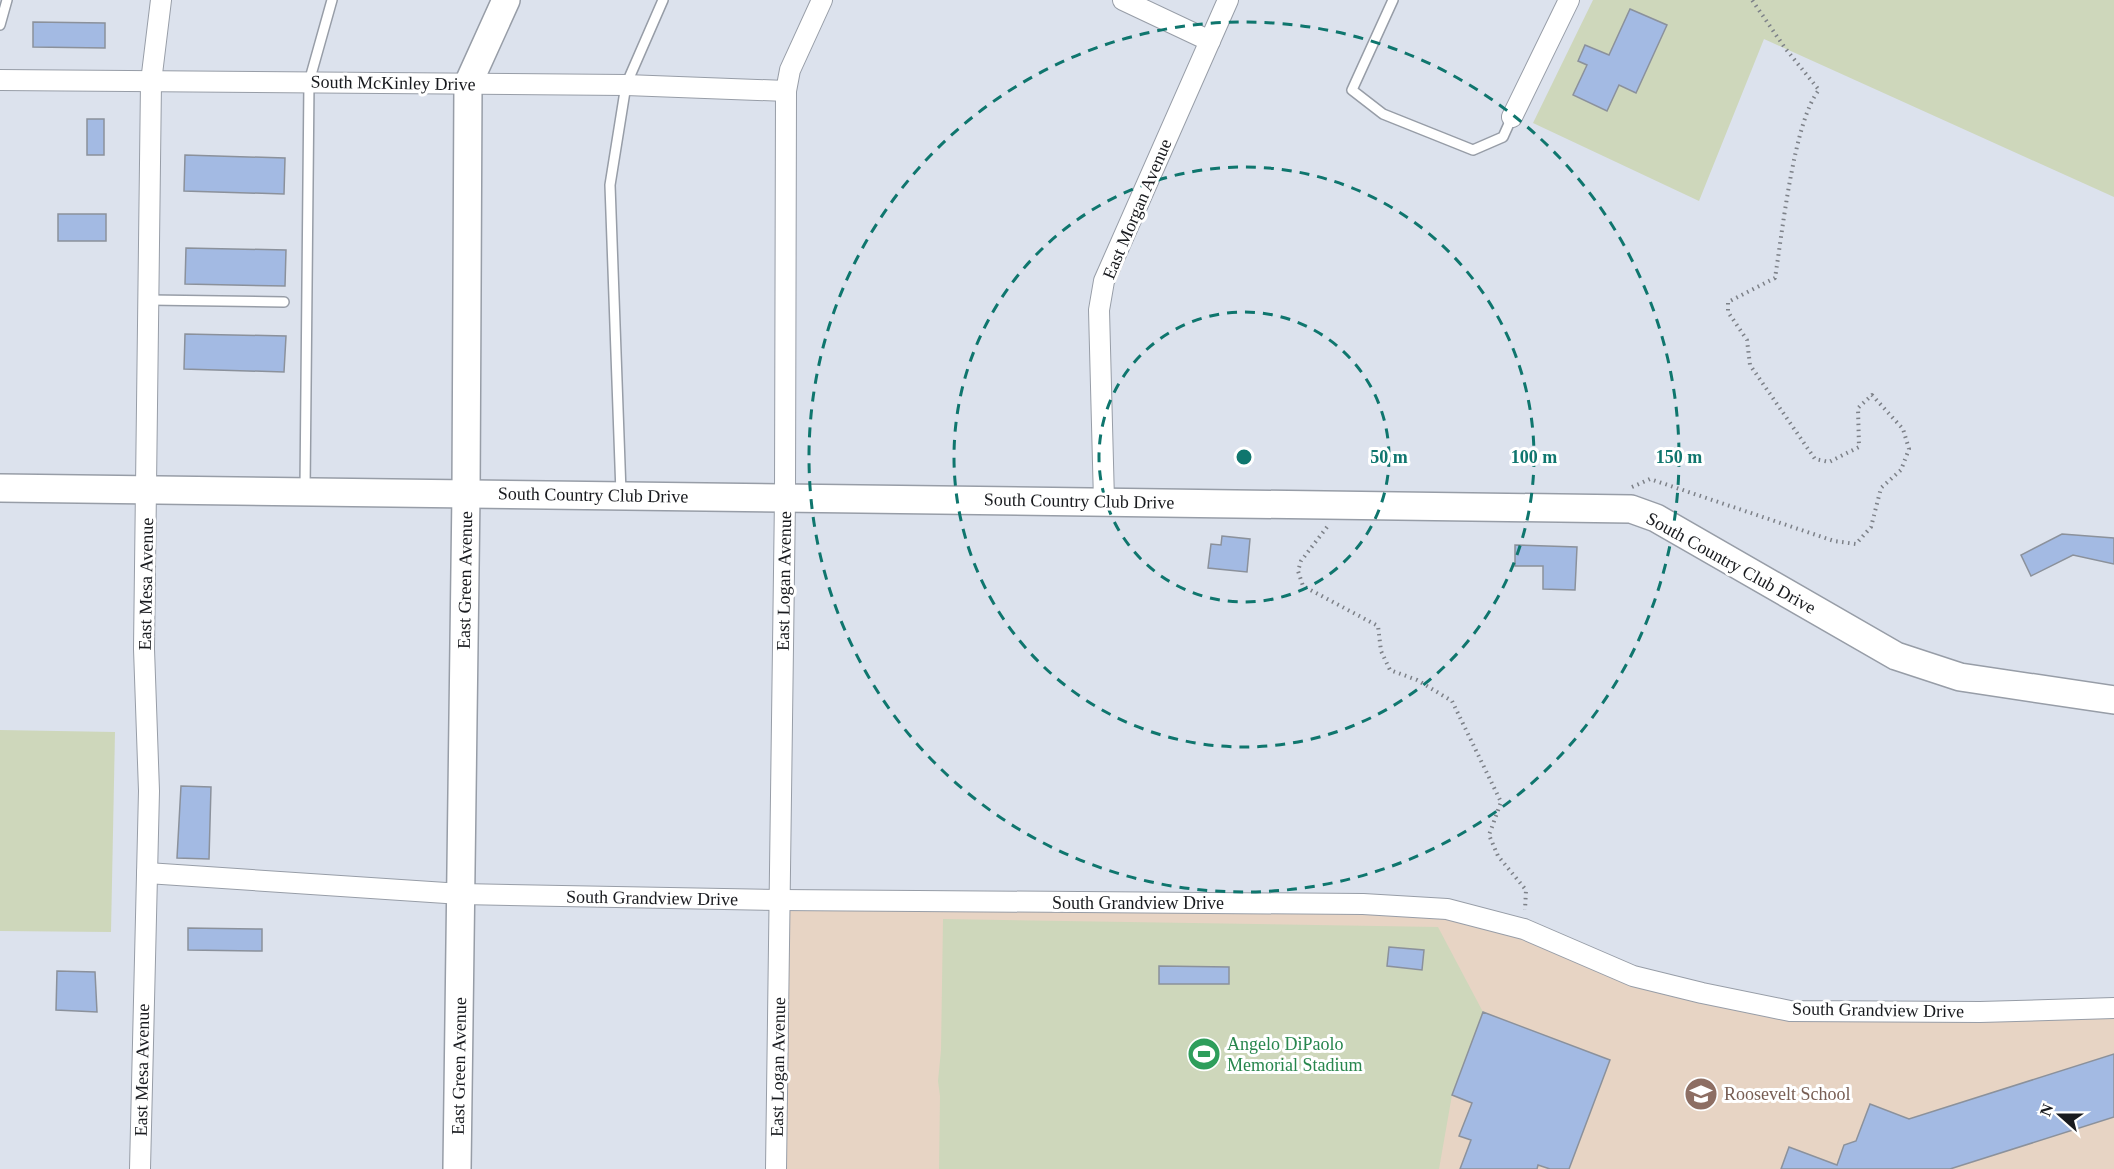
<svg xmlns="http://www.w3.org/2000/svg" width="2114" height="1169" font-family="Georgia,serif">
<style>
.education{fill:#e7d4c4}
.green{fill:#ced7bb}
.building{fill:#a3bae3;stroke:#8b919b;stroke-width:1.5}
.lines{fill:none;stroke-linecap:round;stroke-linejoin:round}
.lane-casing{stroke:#979da7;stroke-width:12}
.street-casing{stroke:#979da7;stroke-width:22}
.secondary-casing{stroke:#979da7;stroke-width:30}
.path{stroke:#7d8188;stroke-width:4;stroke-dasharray:1.5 4.5;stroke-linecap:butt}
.lane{stroke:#fff;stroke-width:9}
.street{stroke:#fff;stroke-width:20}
.secondary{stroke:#fff;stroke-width:27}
.ring{fill:none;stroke:#0f766e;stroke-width:3;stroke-dasharray:10 8}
.labels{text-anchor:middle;stroke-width:6;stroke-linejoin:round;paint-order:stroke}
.street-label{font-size:18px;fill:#181a1e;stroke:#fff}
.leisure-label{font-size:18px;fill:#27864d;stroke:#fff;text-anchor:start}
.education-label{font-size:18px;fill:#785e54;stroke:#fff;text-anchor:start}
.centre{fill:#0f766e;stroke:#fff;stroke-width:3}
.ring-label{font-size:18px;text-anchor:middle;font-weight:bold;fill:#0f766e;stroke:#fff;stroke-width:6;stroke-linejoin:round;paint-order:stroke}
</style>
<rect width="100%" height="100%" fill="#dce2ed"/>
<polygon class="education" points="780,900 1443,907 1633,976 1790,1011 2114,1008 2114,1169 776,1169"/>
<g class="green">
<polygon points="1593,0 2114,0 2114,197 1764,39 1699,201 1533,123"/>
<polygon points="0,730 115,732 111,932 0,931"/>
<polygon points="943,919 1438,927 1483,1012 1452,1095 1439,1169 939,1169 940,1096 938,1081 941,1050"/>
</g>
<g class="building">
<polygon points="1630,9 1667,25 1636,93 1619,85 1607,111 1573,95 1587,65 1578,61 1585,45 1609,55"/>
<polygon points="33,22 105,23 105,48 33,47"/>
<rect x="87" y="119" width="17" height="36"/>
<polygon points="185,155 285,158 284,194 184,191"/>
<rect x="58" y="214" width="48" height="27"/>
<polygon points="186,248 286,250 285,286 185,284"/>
<polygon points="185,334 286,336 284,372 184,369"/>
<polygon points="2062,534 2114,538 2114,564 2073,555 2031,576 2021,555"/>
<polygon points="1222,536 1250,539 1247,572 1208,568 1211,544 1221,545"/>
<polygon points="1515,545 1577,547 1575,590 1543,589 1543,566 1515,566"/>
<polygon points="181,786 211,787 209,859 177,858"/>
<polygon points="188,928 262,929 262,951 188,950"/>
<polygon points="1389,947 1424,950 1422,970 1387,966"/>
<polygon points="1159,966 1229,967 1229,984 1159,984"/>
<polygon points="57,971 95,972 97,1012 56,1010"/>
<polygon points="1483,1012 1610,1060 1569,1169 1550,1169 1538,1165 1537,1169 1460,1169 1471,1140 1459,1136 1472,1103 1452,1095"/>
<polygon points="2114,1054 2114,1117 1950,1169 1781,1169 1789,1147 1837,1165 1844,1145 1856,1141 1870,1104 1909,1119"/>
</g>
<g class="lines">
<defs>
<g id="lane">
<polyline points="1393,0 1352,90 1383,114 1473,150 1503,137 1512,117"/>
<polyline points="0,25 7,0"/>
<polyline points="149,300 284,302"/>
<polyline points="305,489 309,82 332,0"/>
<polyline points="621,493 610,185 626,85 663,0"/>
</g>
<g id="street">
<polyline points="1123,0 1210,41"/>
<polyline points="0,80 626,85 786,91"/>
<polyline points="1512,117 1569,0"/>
<polyline points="1104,501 1099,310 1104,281 1228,0"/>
<polyline points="147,873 461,894 780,900 1363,904 1447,909 1524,929 1633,976 1702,993 1790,1011 1980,1012 2114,1008"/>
<polyline points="140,1169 149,791 144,649 151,82 161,0"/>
<polyline points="776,1169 785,497 786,91 790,70 822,0"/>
</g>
<g id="secondary">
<polyline points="0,488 1631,509 1656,518 1896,656 1960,677 2114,700"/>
<polyline points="457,1169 466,493 468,84 506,0"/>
</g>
</defs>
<use href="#lane" class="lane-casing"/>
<use href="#street" class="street-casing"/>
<use href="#secondary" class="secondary-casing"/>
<g class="path">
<path d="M1632,487L1650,479L1834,541L1856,544L1871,527L1881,488L1901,470L1909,449L1903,429L1872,395L1858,408L1859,447L1829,462L1815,459L1750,365L1747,340L1728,312V302L1775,278C1782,235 1794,120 1819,90L1785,48L1752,0"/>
<polyline points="1327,527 1301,561 1298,571 1303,586 1378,626 1381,651 1390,670 1417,680 1452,701 1501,802 1489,835 1498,856 1526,890 1525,910"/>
</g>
<use href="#lane" class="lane"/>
<use href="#street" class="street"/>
<use href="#secondary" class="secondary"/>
</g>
<g class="ring">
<circle cx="1244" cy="457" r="145"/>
<circle cx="1244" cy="457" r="290"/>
<circle cx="1244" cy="457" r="435"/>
</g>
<defs>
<symbol id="stadium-disc" viewBox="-11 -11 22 22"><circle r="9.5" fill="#2e9e5b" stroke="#fff"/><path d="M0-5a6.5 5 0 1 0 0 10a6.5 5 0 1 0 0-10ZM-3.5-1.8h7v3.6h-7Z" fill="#fff"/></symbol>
<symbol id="school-disc" viewBox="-11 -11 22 22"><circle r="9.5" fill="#8d6e63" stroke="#fff"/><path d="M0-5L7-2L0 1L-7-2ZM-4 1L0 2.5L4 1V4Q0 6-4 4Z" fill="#fff"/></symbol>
</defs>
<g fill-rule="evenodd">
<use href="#stadium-disc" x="1185" y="1035" width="38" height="38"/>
<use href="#school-disc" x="1682" y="1075" width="38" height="38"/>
</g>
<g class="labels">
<g class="street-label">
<text transform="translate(393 83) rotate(1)" y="6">South McKinley Drive</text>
<text transform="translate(1137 209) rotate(-67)" y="6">East Morgan Avenue</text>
<text transform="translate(593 495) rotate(1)" y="6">South Country Club Drive</text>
<text transform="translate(1079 501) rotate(1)" y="6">South Country Club Drive</text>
<text transform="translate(1731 563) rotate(29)" y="6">South Country Club Drive</text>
<text transform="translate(465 580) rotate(-89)" y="6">East Green Avenue</text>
<text transform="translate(784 581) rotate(-89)" y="6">East Logan Avenue</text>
<text transform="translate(146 584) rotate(-89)" y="6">East Mesa Avenue</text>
<text transform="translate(652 898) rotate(1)" y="6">South Grandview Drive</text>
<text x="1138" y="909">South Grandview Drive</text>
<text transform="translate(1878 1010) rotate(1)" y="6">South Grandview Drive</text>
<text transform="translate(459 1066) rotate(-89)" y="6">East Green Avenue</text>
<text transform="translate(778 1067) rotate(-89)" y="6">East Logan Avenue</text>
<text transform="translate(142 1070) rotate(-89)" y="6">East Mesa Avenue</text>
</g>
<g class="leisure-label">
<text x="1227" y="1050">Angelo DiPaolo<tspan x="1227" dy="21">Memorial Stadium</tspan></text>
</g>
<g class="education-label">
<text x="1724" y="1100">Roosevelt School</text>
</g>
</g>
<circle cx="1244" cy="457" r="9" class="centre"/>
<g class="ring-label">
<text x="1389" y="463">50 m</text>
<text x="1534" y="463">100 m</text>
<text x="1679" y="463">150 m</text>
</g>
<g transform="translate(2060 1115) rotate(291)" stroke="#ffffff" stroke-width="4.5" paint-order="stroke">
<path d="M0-4.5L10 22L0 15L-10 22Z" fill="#181a1e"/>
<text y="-9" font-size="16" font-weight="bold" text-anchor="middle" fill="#181a1e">N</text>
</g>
</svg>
